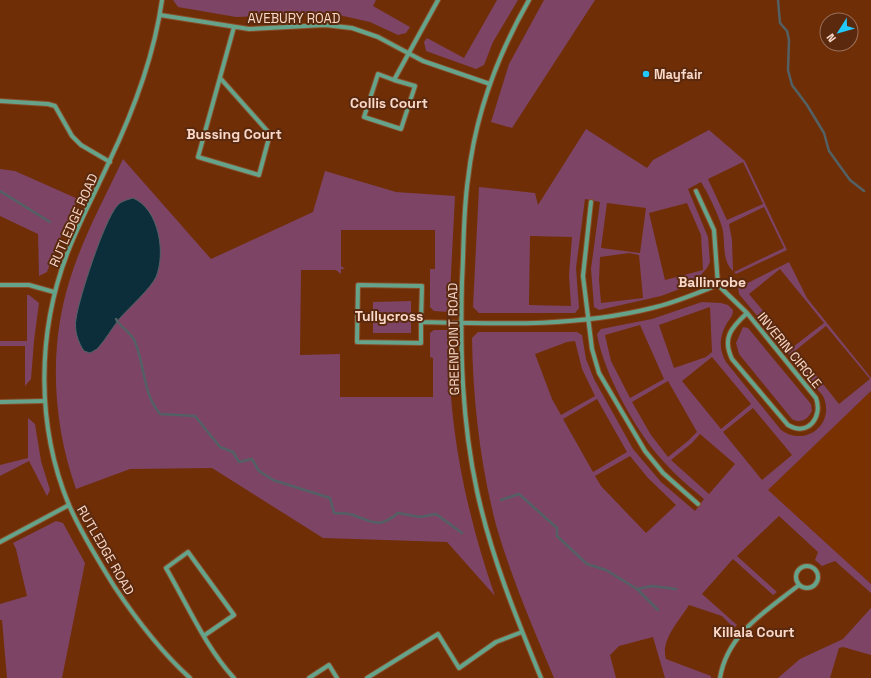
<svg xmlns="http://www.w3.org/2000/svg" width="871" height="678" font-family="'Space Grotesk',sans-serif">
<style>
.built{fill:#793102}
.green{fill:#7e4465;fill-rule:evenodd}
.water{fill:#0c2e3a;stroke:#536165}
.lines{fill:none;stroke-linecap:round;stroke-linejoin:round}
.stream{stroke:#536165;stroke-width:2.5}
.minor-casing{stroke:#884d29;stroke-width:6}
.minor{stroke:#65a48a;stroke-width:4}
.poi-dot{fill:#22c9fd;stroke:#5b290e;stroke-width:1.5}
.labels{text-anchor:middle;stroke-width:4;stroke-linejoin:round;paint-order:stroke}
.street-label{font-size:13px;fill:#f9d9ca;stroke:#5b290e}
.poi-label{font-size:13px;font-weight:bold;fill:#f9d9ca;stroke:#5b290e;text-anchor:start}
.neighbourhood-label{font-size:14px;font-weight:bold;fill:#f9d9ca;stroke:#5b290e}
</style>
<rect width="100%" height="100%" fill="#6f2e06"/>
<polygon class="built" points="871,391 871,584 767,490"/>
<g class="green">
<polygon points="173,0 376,0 373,6 410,27 406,33 398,35 370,22 339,15 311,14 236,17 178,7"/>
<polygon points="497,0 518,0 493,42 484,65 476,69 426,51 424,42 427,38 464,58"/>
<polygon points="544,0 595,0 512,128 491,122 509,64"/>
<path d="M586,129L647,168L653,160L709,130L745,161L787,250L736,274L734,272L784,248L764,207L729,224L732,240L733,271C720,259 727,239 721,224C716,210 709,195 701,182L688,189L708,237L710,262L707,268L693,284L661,296L599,310L594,307L591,269L600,202L585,199L576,268L579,308L575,313H479L473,307L479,187L535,193L538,205ZM743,162L763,204L727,220L708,179ZM607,203L646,208L640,253L601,248ZM687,203L701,235L703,270L665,280L649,213ZM530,236L572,237L569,275L571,306L529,305ZM629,253L639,255L643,298L601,303L599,280L600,257Z"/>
<path d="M123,159L211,259L313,212L325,171L396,192L455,196L449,312L434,311L430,307V269H435V230H341V266L345,269H341V274L336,270H301L300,355L340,354V397H433V358L430,357V333L434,330H449C447,422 465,510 495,596L447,542L323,538L212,468L130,469L76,489C51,418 48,339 74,267C87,230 106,195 123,159Z"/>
<polygon points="0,169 15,171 78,199 58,243 47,272 39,276 38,234 0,216"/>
<path d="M789,262L807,298L871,378V391L768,490L871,584V593L835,561L822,566L815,560L818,552L779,516L737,556L777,592L773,595L733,559L702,594L737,625L734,628L722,616L689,605C680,620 660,640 666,659L711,676V678H665L653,637L619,646L610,655L616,678H554C533,628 511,577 496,525C480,463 473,401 472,338L478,332H577L582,335L586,359L594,379L633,449L661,482L695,511L704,499C690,487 676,476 664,462C637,434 603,372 597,334L601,329L652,319L702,302L721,303L728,305L733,310C733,317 729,319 726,325C719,337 719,350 726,362L781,430C806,448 836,423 823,396L739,294L738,288ZM780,269L824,323L793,347L749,294ZM710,307L712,352L706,357L674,368L659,325ZM640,325L664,379L630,398L611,361L605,335ZM826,326L870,379L839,404L796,350ZM575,341L582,369L595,396L561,415L552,399L535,354L567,342ZM712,357L751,404L721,429L682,381ZM668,381L697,432L689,440L668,457L651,435L632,402ZM597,399L627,452L593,472L563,419ZM753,408L792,455L762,480L723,432ZM700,434L735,464L709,494L671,460L692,443ZM630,456L648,478L676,505L646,533L601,486L595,476Z"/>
<polygon points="27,295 29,295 39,303 34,341 31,379 25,386 25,346 0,346 0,341 27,341"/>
<polygon points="411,301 411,333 373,333 373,302"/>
<path d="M743,327L748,328L811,404L812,411C808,419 801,424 792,419L739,354L736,343Z"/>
<polygon points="28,418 35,424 41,461 50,490 47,496 29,461 0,476 0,465 28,458"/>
<polygon points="56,521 63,523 85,563 62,678 7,678 2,620 0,620 0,604 27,596 16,549 13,543"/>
<polygon points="871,608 871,655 843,647 839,648 830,678 778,678 800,659 843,639"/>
</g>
<path class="water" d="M133,198C159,209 166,253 156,277C151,288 129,308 120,318C112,328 106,339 98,348C96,350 93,351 90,353L84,351C78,342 74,330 76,319C79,298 104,221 117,206C121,201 127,200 133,198Z"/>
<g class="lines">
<g class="stream">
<polyline points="778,0 780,23 787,31 789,40 788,70 792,85 807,105 824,133 829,151 850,180 864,191"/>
<polyline points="0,191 50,222"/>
<path d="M116,319C121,328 131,332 135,342C145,366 143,394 160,414L195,416L220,447L233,452L239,462L252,459L259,471L273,480L330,498L334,513C340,513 347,513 353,515C373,522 379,529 398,513L420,517L436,514L462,533"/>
<polyline points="501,500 519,494 557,528 557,536 587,564 606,570 637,589 658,610"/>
<polyline points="638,589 652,586 676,589"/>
</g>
<defs>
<g id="minor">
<path d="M162,0C154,57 134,110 109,162C95,193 79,222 67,254C37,333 36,426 69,505C81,533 98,560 114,586C136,619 160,651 190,678"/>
<path d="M529,0C498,54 475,116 468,179C463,213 464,247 462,281C460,352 462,422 477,491C491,556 516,617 541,678"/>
<polyline points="160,15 249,29 325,25 352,28 378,37 423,61 490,84"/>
<polyline points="221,79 270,134 259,175 198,157 234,27"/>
<polyline points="394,80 415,86 401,129 364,117 378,74 394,80 438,0"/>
<polyline points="0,101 48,104 55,106 72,136 81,145 110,162"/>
<polyline points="696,191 714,230 718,285"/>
<polyline points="591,202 583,276 592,349 599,373 645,451 663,473 698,504"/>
<polyline points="0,285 29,285 54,292"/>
<path d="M718,285L747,313L816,398C823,417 808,437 788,425L732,359C722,338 731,328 747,313"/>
<path d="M421,322V343L357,342L358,285L422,286L421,322C499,324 576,327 652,308C675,303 697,293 718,285"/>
<polyline points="0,402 45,401"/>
<polyline points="0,542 69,505"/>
<circle cx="807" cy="577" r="11"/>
<path d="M205,635L234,615L188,552L166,568C187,604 206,648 234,678"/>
<polyline points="309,678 329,665 337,678"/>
<polyline points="367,678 438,634 459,668 496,642 522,632"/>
<path d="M720,678C727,634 766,611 799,585"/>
</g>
</defs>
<use href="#minor" class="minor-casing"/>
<use href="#minor" class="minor"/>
</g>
<circle class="poi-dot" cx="646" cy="74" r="4"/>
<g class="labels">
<g class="street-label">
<text x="294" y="23">AVEBURY ROAD</text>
<text transform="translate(73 220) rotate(-66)" y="5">RUTLEDGE ROAD</text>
<text transform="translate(453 339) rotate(-91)" y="5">GREENPOINT ROAD</text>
<text transform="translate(790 350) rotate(51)" y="5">INVERIN CIRCLE</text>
<text transform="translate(106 550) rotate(60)" y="5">RUTLEDGE ROAD</text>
</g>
<g class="poi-label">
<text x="654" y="79">Mayfair</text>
</g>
<g class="neighbourhood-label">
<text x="389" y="108">Collis Court</text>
<text x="234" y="139">Bussing Court</text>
<text x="712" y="287">Ballinrobe</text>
<text x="389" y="321">Tullycross</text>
<text x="754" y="637">Killala Court</text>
</g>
</g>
<g transform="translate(839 32) rotate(233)"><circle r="19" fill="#5b290e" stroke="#9a6f59"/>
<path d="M0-3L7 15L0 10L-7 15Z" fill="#22c9fd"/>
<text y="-6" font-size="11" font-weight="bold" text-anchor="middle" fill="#f9d9ca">N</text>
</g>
</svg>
